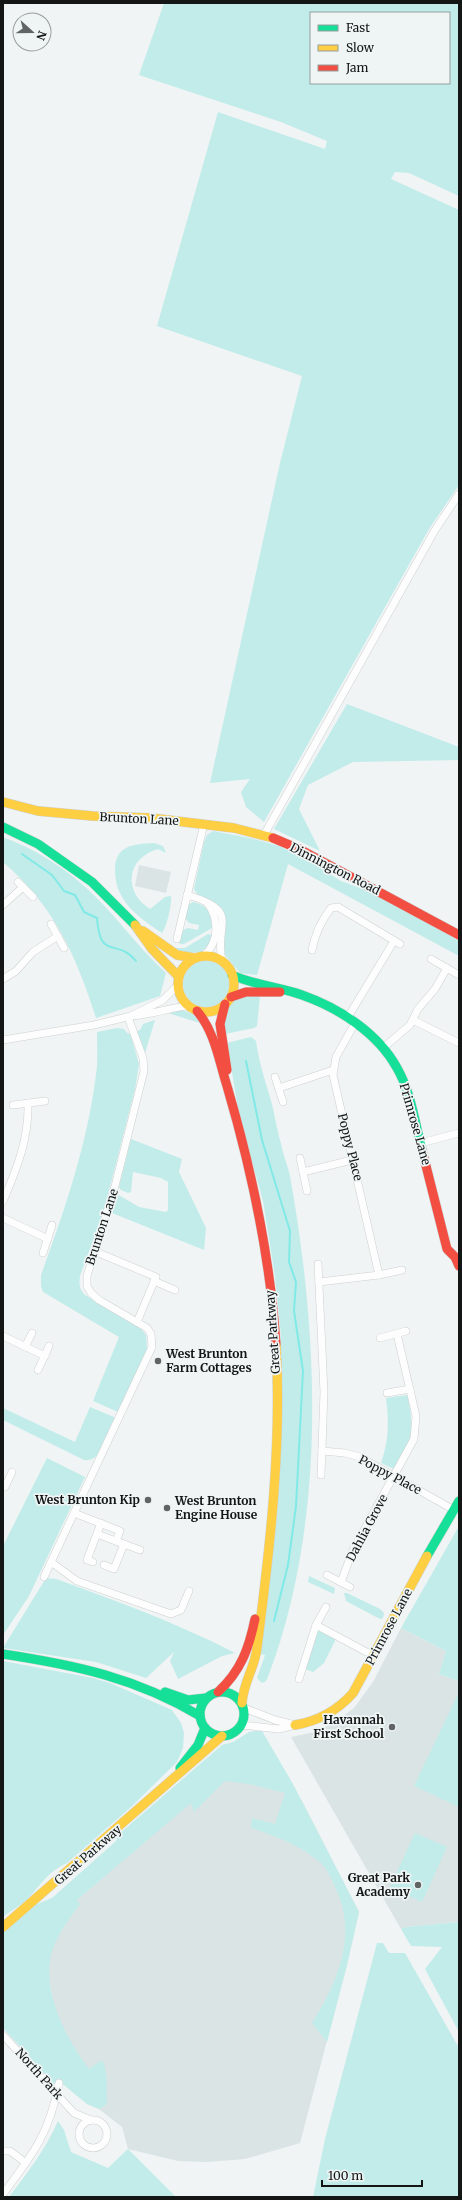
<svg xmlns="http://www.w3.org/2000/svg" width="462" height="2200" font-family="Merriweather,serif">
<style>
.built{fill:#dae4e4}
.green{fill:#c1ecea;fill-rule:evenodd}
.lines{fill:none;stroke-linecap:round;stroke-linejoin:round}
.stream{stroke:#81e9e6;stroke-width:2}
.street-casing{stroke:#ced1d1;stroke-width:8}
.fast-casing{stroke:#ced1d1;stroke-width:10}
.slow-casing{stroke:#ced1d1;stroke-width:10}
.jam-casing{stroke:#ced1d1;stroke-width:10}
.street{stroke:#fdfdfd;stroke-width:7}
.fast{stroke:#16e098;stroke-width:9}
.slow{stroke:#ffcf43;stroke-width:9}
.jam{stroke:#f24e42;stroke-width:9}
.poi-dot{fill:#616464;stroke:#eff5f5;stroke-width:1.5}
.labels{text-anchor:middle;stroke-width:3.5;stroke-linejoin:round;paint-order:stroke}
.street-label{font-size:12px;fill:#141616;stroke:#eff5f5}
.poi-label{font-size:12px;font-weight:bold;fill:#141616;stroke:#eff5f5;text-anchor:end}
</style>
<rect width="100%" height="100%" fill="#f0f4f4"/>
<g class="built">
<polygon points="139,865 171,872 166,893 135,886"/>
<polygon points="401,1628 446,1651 439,1674 459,1681 459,1922 406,1927 401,1929 291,1737 315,1732 335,1722 354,1708 373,1682"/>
<polygon points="236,1763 301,1799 359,1912 347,1965 300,2143 245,2159 207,2162 178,2161 128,2149 122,2127 99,2109 87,2104 66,2076 44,1949 77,1900"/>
</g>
<g class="green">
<path d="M164,3H459V196L409,173L395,172L391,179L459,210V485L429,529L264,822L246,807L241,792L250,779L210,783L280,463L302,376L157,326L218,112L325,149L327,141L281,122L139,75ZM311,13H449V83H311Z"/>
<polygon points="347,704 459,747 459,760 353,762 308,785 299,809 320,851 274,829"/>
<path d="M213,831L250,838L279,846L311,862L341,881L371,892L459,941V956L288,864L257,975L240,973L224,954C222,936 233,912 212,902C204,898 198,897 194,889L204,842L207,835Z"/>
<path d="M3,837C32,848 61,865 84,886C114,912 136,946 166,973L160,996L96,1018C76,955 54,906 3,862Z"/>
<path d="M154,843L163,846L166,853L158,849C126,858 123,892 150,909L165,897L171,896C172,904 167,926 162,933C138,917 115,901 115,870C115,845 134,844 154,843Z"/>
<path d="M193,902C208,906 212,912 212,928L184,944H180L179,942L183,930L188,928L198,930L199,925L189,923L185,918L188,905Z"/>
<polygon points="208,934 213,935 211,942 201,952 183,953 174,948 185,948"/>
<circle cx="206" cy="984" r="23"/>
<path d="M260,996L257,1026L254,1028L225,1034C224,1023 225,1003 237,998C244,996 253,997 260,996Z"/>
<polygon points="182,1010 196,1015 203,1024 168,1013"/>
<polygon points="155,1020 145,1053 137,1031 140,1030 143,1024"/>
<path d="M117,1028L124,1029L128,1034L130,1033L139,1064L135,1089L104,1210L80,1276C79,1284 79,1289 85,1295L138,1325L146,1335L147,1350L118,1412L93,1401L119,1337L43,1292L41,1286V1275C65,1209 87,1145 96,1075C98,1061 97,1046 97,1032Z"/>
<path d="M251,1037L256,1041C259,1063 266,1083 272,1104C275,1118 278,1134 282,1148C284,1157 288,1167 290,1176C319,1338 327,1521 268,1677L266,1681L262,1683L257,1678L265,1655L260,1654L281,1336L275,1276L263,1201L239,1114L227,1043Z"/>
<polygon points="131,1139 182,1159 179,1172 206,1228 204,1250 112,1213 117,1194 139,1207 166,1212 168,1210 168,1182 161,1178 133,1172 131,1192 128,1193 121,1190 119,1187"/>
<path d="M407,1395C414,1420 414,1448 394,1469L381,1463C389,1441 389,1421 386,1398Z"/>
<path d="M90,1407L116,1418C109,1432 102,1463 84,1460L3,1420V1408L75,1442Z"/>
<polygon points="47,1458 85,1477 29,1596 3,1635 3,1546"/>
<polygon points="459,1526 459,1681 439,1674 446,1651 401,1628"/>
<polygon points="309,1576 335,1588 334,1594 308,1582"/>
<path d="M46,1578L56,1579C117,1601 177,1623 235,1653L222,1656L178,1679L170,1661L174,1652L146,1678L96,1662L3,1648Z"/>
<polygon points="344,1593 347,1593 380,1609 384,1613 383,1618 380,1619 346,1601"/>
<polygon points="320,1631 335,1639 335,1641 324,1663 313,1672 305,1669 316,1632"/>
<path d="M3,1661L93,1678L110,1683L172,1710L181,1723L184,1733L183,1748L177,1762L131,1807L67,1863C51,1870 43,1881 32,1894C25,1903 12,1910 3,1917Z"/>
<polygon points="459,1692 459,1807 414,1786"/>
<path d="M255,1731H262L293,1784L359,1912L347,1965L327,2042L312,2023C337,1983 358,1936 336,1889C332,1880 328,1870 321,1863C300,1845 276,1836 251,1828L252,1818L275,1824L285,1793L249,1784L225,1781L194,1812L191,1803L77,1900L80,1904C69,1919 56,1936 51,1955C42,1993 67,2040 89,2069L102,2060C109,2074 106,2088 107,2104L99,2109L87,2104L59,2081L54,2084L3,2028V1933L37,1904L52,1898L116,1841L118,1835L222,1745L233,1742L249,1732Z"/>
<polygon points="415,1833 447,1847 422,1902 390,1887"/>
<polygon points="459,1922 459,2032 425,1969 442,1947 411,1946 401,1929 406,1927"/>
<polygon points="377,1943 383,1943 389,1953 405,1953 459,2048 459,2197 313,2197 325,2139"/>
<path d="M58,2121L64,2130L71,2152L108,2168L128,2149L176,2197H9C27,2173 46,2149 58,2121Z"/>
</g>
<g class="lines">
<g class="stream">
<path d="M22,854L52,875L64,891L75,895L84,912L97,918C100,962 117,937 136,961"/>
<polyline points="246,1061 262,1140 290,1231 289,1262 296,1282 294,1311 303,1371 296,1506 288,1565 274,1621"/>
</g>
<defs>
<g id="street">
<polyline points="264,835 435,530 459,494"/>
<polyline points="18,882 33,897"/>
<path d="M187,895C242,911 214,923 222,961"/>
<polyline points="3,905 23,887"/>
<polyline points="51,924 64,948"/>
<polyline points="177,939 204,824"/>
<path d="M312,950C315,934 321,921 331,908L338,907L400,944"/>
<path d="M205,955C219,941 219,919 208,904"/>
<polyline points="431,959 457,974"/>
<polyline points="3,979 16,971 33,952 58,936"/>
<path d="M177,986L163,1000L131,1016C151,1015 168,1008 187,1006"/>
<polyline points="348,1017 394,941"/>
<polyline points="413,1020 459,1043"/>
<polyline points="355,1023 336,1057 333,1075 379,1275 402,1270"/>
<polyline points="3,1040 94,1025 131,1016"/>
<polyline points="383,1048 410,1025 418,1009 435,989 447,968"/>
<polyline points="275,1077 283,1102"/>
<polyline points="279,1088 333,1070"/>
<polyline points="13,1105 45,1101"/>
<polyline points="421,1143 459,1133"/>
<polyline points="300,1158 307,1191"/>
<polyline points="303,1172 352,1160"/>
<path d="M3,1201C17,1169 29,1138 28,1103"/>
<polyline points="3,1218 48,1239"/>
<polyline points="94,1251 156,1277 137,1322"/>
<polyline points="43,1253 52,1225"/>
<polyline points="318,1264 324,1392 321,1475"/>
<polyline points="154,1281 175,1290"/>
<polyline points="319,1282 379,1275"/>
<polyline points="3,1336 45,1356"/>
<polyline points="380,1338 406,1331"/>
<polyline points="25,1347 32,1333"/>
<polyline points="38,1370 49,1346"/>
<polyline points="387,1393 410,1389"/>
<polyline points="322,1451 345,1453 360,1457 454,1510"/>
<polyline points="5,1487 12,1472"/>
<polyline points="74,1513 120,1531 116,1541"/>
<polyline points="97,1534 140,1550"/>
<polyline points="51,1562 77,1581 171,1614 181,1610 189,1591"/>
<polyline points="93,1562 87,1560 101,1523"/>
<polyline points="104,1565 114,1569 124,1544"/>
<polyline points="327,1575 350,1587"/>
<polyline points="44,1577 152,1347 151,1334 147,1328 99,1300 91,1293 87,1286 87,1276 115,1186 144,1071 143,1058 128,1017"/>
<polyline points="341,1582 353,1550 414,1439 416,1416 397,1334"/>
<polyline points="316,1625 374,1656"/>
<polyline points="299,1679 316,1625 326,1607"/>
<polyline points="244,1708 275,1720 295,1725"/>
<polyline points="241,1725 279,1729 295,1725"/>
<polyline points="3,2035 74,2113 91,2120"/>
<circle cx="93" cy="2134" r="14"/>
<polyline points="3,2151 10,2151 26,2163"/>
<path d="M3,2194C34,2153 49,2134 59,2083"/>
</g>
<g id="fast">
<polyline points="3,827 38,844 92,882 135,925"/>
<path d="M232,975C254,985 279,987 302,995C339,1008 378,1033 397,1068C411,1092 415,1123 422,1150"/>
<polyline points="427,1556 459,1501"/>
<path d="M3,1654C75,1665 137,1678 200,1716"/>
<circle cx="222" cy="1714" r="22"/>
<polyline points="165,1692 188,1700 206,1698"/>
<polyline points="180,1768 198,1745 205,1728"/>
</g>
<g id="slow">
<polyline points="3,802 38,811 93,816 151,818 234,828 273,838"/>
<polyline points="135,925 152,949 178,976"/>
<polyline points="143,931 177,955 195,958"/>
<circle cx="206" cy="984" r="28"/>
<path d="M242,1703C243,1683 255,1667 257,1648C270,1548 282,1445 276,1344"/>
<path d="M295,1725C319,1721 337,1711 353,1693L427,1556"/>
<polyline points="3,1927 222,1736"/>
</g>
<g id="jam">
<polyline points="273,838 299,849 459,935"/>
<polyline points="231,997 246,992 280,992"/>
<polyline points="225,1004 220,1024 227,1070"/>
<path d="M197,1011C215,1032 219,1061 227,1086C252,1171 270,1256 276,1344"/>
<polyline points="422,1150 447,1249 455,1257 459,1266"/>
<path d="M218,1692C241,1671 249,1648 255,1619"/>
</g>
</defs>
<use href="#street" class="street-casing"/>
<use href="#fast" class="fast-casing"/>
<use href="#slow" class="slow-casing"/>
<use href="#jam" class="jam-casing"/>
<use href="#street" class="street"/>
<use href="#fast" class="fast"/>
<use href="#slow" class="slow"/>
<use href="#jam" class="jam"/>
</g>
<g class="poi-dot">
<circle cx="158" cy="1361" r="4"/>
<circle cx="148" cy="1500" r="4"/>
<circle cx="167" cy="1508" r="4"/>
<circle cx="392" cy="1727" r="4"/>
<circle cx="418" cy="1885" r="4"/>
</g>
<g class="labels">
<g class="street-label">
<text transform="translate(139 819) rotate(3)" y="4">Brunton Lane</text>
<text transform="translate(335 869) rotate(27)" y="4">Dinnington Road</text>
<text transform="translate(415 1124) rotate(74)" y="4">Primrose Lane</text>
<text transform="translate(350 1147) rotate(76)" y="4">Poppy Place</text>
<text transform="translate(102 1227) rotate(-72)" y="4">Brunton Lane</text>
<text transform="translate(273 1332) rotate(-94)" y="4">Great Parkway</text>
<text transform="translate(390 1475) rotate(28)" y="4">Poppy Place</text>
<text transform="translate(367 1528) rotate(-62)" y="4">Dahlia Grove</text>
<text transform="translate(389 1627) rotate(-62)" y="4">Primrose Lane</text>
<text transform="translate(88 1855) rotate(-41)" y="4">Great Parkway</text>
<text transform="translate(39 2074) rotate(48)" y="4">North Park</text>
</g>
<g class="poi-label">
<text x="166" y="1358" text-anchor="start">West Brunton<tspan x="166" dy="14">Farm Cottages</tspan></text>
<text x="140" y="1504">West Brunton Kip</text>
<text x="175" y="1505" text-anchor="start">West Brunton<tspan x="175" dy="14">Engine House</tspan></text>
<text x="384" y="1724">Havannah<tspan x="384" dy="14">First School</tspan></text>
<text x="410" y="1882">Great Park<tspan x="410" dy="14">Academy</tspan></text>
</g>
</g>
<rect width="462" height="2200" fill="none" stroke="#141616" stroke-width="8"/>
<rect x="310" y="12" width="140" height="72" fill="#eff5f5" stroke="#979c9c"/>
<rect x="318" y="25" width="20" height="6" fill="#16e098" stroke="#979c9c"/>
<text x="346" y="32" font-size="12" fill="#141616">Fast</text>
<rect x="318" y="45" width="20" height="6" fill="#ffcf43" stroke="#979c9c"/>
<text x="346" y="52" font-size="12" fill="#141616">Slow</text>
<rect x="318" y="65" width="20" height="6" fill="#f24e42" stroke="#979c9c"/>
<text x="346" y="72" font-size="12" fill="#141616">Jam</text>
<g transform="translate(32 32) rotate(111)"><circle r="19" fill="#eff5f5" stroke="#979c9c"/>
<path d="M0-3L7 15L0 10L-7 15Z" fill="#616464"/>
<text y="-6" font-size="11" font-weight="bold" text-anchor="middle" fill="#141616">N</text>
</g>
<path d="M322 2180v6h100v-6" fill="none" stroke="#141616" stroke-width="2"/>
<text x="328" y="2180" font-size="12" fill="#141616" stroke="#eff5f5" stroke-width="3" paint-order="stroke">100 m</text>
</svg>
